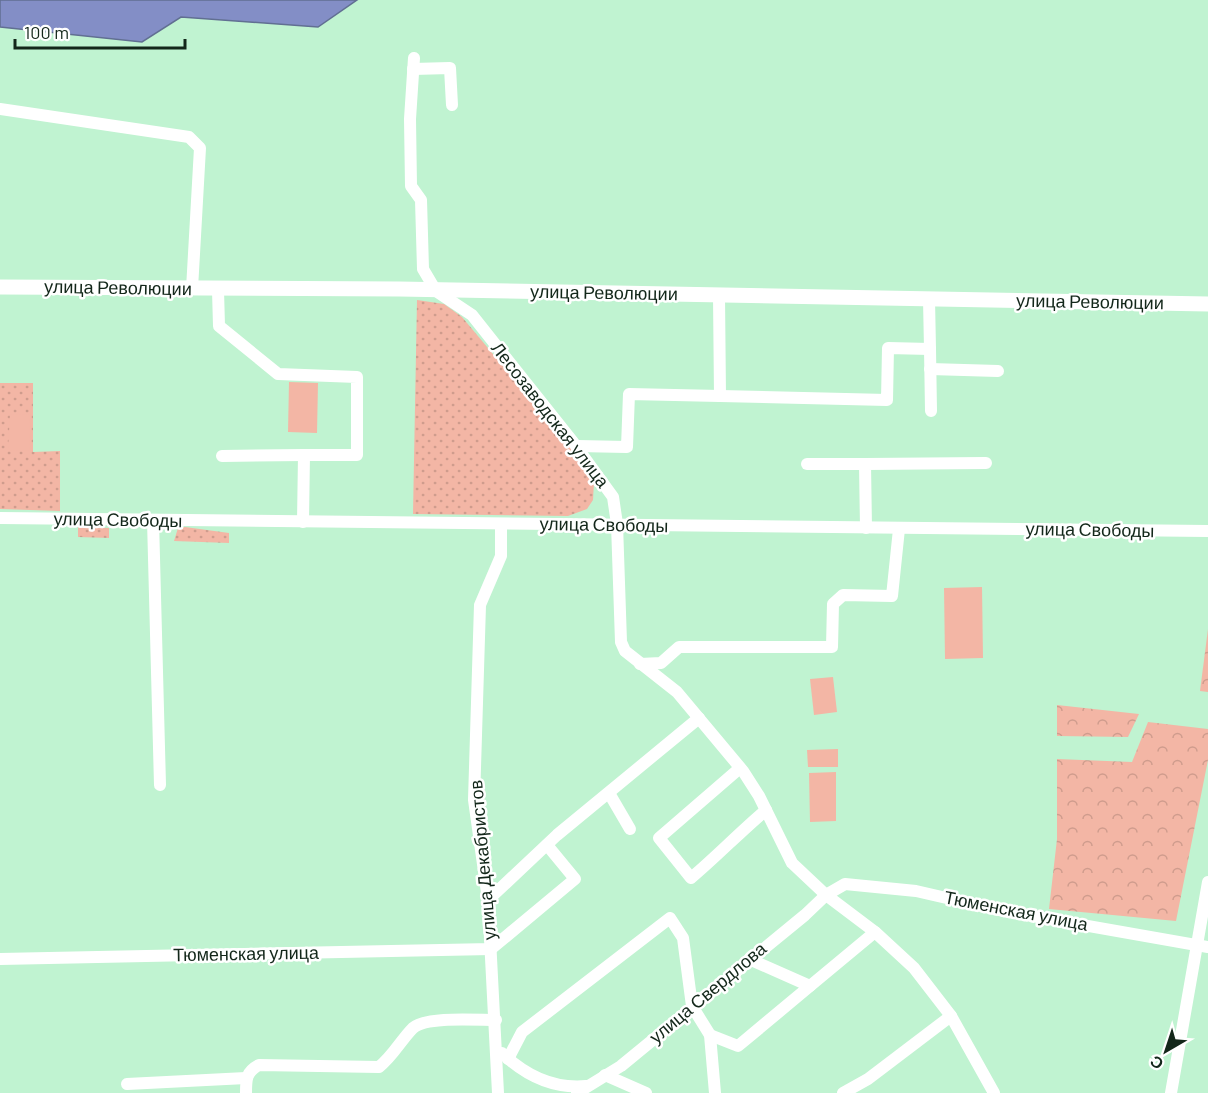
<svg xmlns="http://www.w3.org/2000/svg" width="1208" height="1093" font-family="Barlow,sans-serif">
<style>
.grass{fill:url(#grass-dots)}
.forest{fill:url(#forest-crowns)}
.garden{fill:#f3b6a5}
.water{fill:#838ec6;stroke:#616f92;stroke-width:1.5}
.lines{fill:none;stroke-linecap:round;stroke-linejoin:round}
.minor{stroke:#fff;stroke-width:12}
.major{stroke:#fff;stroke-width:15}
.labels{text-anchor:middle;stroke-width:5;stroke-linejoin:round;paint-order:stroke}
.street-label{font-size:18px;fill:#13271a;stroke:#fff}
</style>
<defs>
<pattern id="grass-dots" width="8" height="8" patternUnits="userSpaceOnUse" patternTransform="scale(1.5)"><rect width="8" height="8" fill="#f3b6a5"/><path d="M2 2h.1M6 6h.1" fill="none" stroke="#cf9c8d" stroke-width="1.8" stroke-linecap="round"/></pattern>
<pattern id="forest-crowns" width="20" height="18" patternUnits="userSpaceOnUse" patternTransform="scale(1.5)"><rect width="20" height="18" fill="#f3b6a5"/><path d="M2 6a3 3 0 1 1 6 0M12 15a3 3 0 1 1 6 0" fill="none" stroke="#cf9c8d"/></pattern>
</defs>
<rect width="100%" height="100%" fill="#c0f3d1"/>
<g class="grass">
<polygon points="417,300 444,304 462,317 575,452 594,482 593,500 587,509 568,516 413,514"/>
<polygon points="0,383 33,383 33,452 60,451 60,511 0,509"/>
<polygon points="78,527 109,528 109,538 78,537"/>
<polygon points="185,527 229,533 229,543 174,541 178,528"/>
</g>
<g class="forest">
<polygon points="1208,629 1208,692 1200,691"/>
<polygon points="1057,705 1139,714 1128,737 1057,736"/>
<polygon points="1148,722 1208,729 1208,760 1176,921 1049,909 1057,839 1057,759 1132,762"/>
</g>
<g class="garden">
<polygon points="289,382 318,383 317,433 288,432"/>
<polygon points="10,414 30,415 29,451 8,450"/>
<polygon points="982,587 983,658 945,659 944,588"/>
<polygon points="833,677 837,712 814,715 810,679"/>
<polygon points="838,749 838,767 808,767 807,750"/>
<polygon points="836,772 836,821 810,822 809,773"/>
</g>
<polygon class="water" points="0,0 357,0 318,27 181,17 142,42 0,27"/>
<g class="lines">
<g class="minor">
<polyline points="414,58 410,119 411,186 421,200 423,269 436,291 472,315 573,442 613,497 617,524 621,642 625,651 677,692 743,771 759,796 792,863 826,895 875,932 914,968 951,1016 994,1093"/>
<polyline points="413,69 450,68 452,105"/>
<polyline points="0,109 189,137 200,148 192,289"/>
<polyline points="218,290 219,326 278,374 357,377 357,455 304,455 303,522"/>
<polyline points="930,349 931,411"/>
<polyline points="930,369 998,371"/>
<polyline points="720,396 887,400 888,348 930,349 929,299"/>
<polyline points="577,446 627,447 629,394 720,396 719,296"/>
<polyline points="222,456 304,455"/>
<polyline points="807,464 865,464"/>
<polyline points="0,518 1208,531"/>
<polyline points="153,520 160,785"/>
<polyline points="866,528 865,464 986,463"/>
<polyline points="640,664 661,663 679,647 832,647 833,604 843,595 892,596 899,529"/>
<path d="M740,768L659,838L691,878C717,856 740,832 766,810"/>
<polyline points="609,793 630,829"/>
<polyline points="488,900 557,835 699,718"/>
<polyline points="0,959 491,949 575,879 547,845"/>
<polyline points="749,959 810,986 875,932"/>
<polyline points="710,1035 738,1046 810,986"/>
<path d="M502,1053C526,1076 553,1089 586,1086"/>
<polyline points="508,1059 522,1032 670,918 683,938 692,1006 710,1035 715,1093"/>
<polyline points="605,1075 646,1093"/>
<polyline points="127,1084 246,1078"/>
<path d="M246,1093C246,1079 246,1072 259,1065L379,1067C393,1056 401,1040 413,1028C426,1016 477,1020 496,1020"/>
<polyline points="498,1093 488,900 474,800 480,605 501,556 501,524"/>
<polyline points="577,1093 621,1066 805,915 826,895 845,884 916,891 1003,911 1208,947"/>
<polyline points="843,1093 868,1079 951,1016"/>
<polyline points="1171,1093 1208,882"/>
</g>
<polyline class="major" points="0,287 399,289 1208,304"/>
</g>
<g class="labels">
<g class="street-label">
<text transform="translate(118 288) rotate(1)" y="6">улица Революции</text>
<text transform="translate(604 293) rotate(1)" y="6">улица Революции</text>
<text transform="translate(1090 302) rotate(1)" y="6">улица Революции</text>
<text transform="translate(550 415) rotate(52)" y="6">Лесозаводская улица</text>
<text transform="translate(118 520) rotate(1)" y="6">улица Свободы</text>
<text transform="translate(604 525) rotate(1)" y="6">улица Свободы</text>
<text transform="translate(1090 530) rotate(1)" y="6">улица Свободы</text>
<text transform="translate(483 860) rotate(-95)" y="6">улица Декабристов</text>
<text transform="translate(1016 911) rotate(11)" y="6">Тюменская улица</text>
<text transform="translate(246 954) rotate(-1)" y="6">Тюменская улица</text>
<text transform="translate(708 993) rotate(-40)" y="6">улица Свердлова</text>
</g>
</g>
<g transform="translate(1166 1051) rotate(219)" stroke="#ffffff" stroke-width="4.5" paint-order="stroke">
<path d="M0-4.5L10 22L0 15L-10 22Z" fill="#13271a"/>
<text y="-9" font-size="16" font-weight="bold" text-anchor="middle" fill="#13271a">С</text>
</g>
<path d="M15 39v9h170v-9" fill="none" stroke="#13271a" stroke-width="3"/>
<text x="24" y="39" font-size="18" fill="#13271a" stroke="#ffffff" stroke-width="4.5" paint-order="stroke">100 m</text>
</svg>
